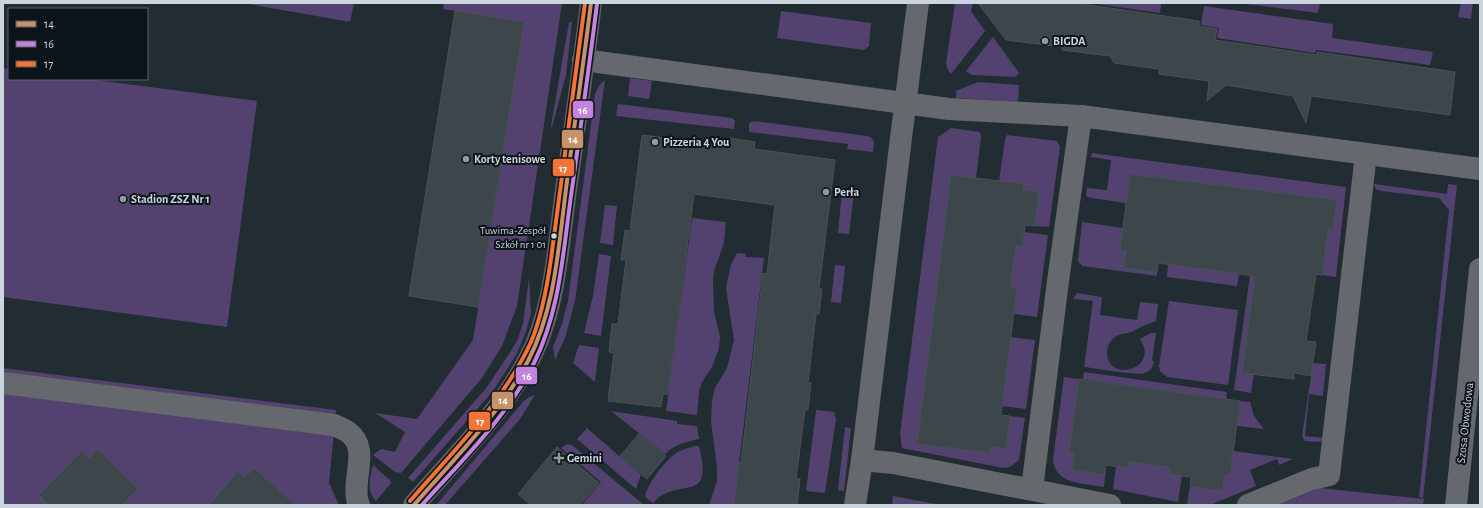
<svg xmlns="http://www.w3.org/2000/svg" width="1483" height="508" font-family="'Alegreya Sans',sans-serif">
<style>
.green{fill:#53426f}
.building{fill:#3d464b;stroke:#485256}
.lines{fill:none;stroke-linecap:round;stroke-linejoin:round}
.street{stroke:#65686c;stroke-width:22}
.secondary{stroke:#5d6266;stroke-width:22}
.bus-1-casing{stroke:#0c141a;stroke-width:7}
.bus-2-casing{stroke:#0c141a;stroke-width:7}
.bus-3-casing{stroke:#0c141a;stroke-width:7}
.bus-1{stroke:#c7916a;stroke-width:4}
.bus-2{stroke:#c483df;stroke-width:4}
.bus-3{stroke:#f57335;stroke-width:4}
.poi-dot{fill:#8f9aa2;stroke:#0c141a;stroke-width:1.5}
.bus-dot{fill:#cad5de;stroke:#0c141a;stroke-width:1.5}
.labels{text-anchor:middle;stroke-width:4;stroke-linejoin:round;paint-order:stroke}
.bus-label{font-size:11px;fill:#cad5de;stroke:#0c141a;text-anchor:end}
.poi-label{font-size:12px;font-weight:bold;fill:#cad5de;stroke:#0c141a;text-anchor:start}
.street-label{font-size:12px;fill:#cad5de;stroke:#0c141a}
.line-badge{stroke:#0c141a;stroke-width:1.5}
.badge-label{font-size:11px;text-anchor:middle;font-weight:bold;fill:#fff}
</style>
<rect width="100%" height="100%" fill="#222c33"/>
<g class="green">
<polygon points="243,3 354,3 350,22"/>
<polygon points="444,3 562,3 517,306 502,346 482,378 401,473 395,472 373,455 381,449 395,452 405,432 375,413 417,419 473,340 524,22 443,9"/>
<polygon points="955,3 973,3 971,11 985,31 951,74 948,70 946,63"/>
<polygon points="1090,3 1160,3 1161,4 1160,13"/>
<polygon points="1239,3 1320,3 1318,13"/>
<polygon points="1461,3 1473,3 1471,19 1458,17"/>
<polygon points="1204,6 1333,24 1332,38 1433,52 1430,65 1316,50 1315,53 1217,38 1219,28 1201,25"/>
<polygon points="781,11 871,23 869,46 864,50 777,38"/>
<polygon points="569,22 572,22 566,75 552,127 551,126"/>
<polygon points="993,37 1019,73 1017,76 1014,77 972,75 966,71"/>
<polygon points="3,68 9,69 9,79 88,79 257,101 227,327 3,297"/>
<polygon points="630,78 652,81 649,99 628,96"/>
<polygon points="605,80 575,301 565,338 555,360 553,347 562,324 568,301 595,94 600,84"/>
<polygon points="978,82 1019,85 1018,102 956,98 956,91"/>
<polygon points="618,104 732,118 735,121 734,129 616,116"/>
<polygon points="754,121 867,136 871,137 874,142 873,152 847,149 848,144 749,132 749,123"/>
<polygon points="951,128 980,132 981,137 976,178 951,175 917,444 989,453 990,447 1006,449 1010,416 1025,418 1019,460 1010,467 1003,468 902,448 900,434 938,137"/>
<polygon points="1007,135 1057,141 1060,147 1049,227 1035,226 1023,190 999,181 1005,140"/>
<polygon points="1092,153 1346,187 1336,277 1322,275 1328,230 1333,230 1337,200 1130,174 1126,203 1091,198 1086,196 1087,188 1107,190 1111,160 1091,157"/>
<polygon points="1374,184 1447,194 1448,184 1457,185 1423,498 1419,497 1449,210 1439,198 1381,191 1376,189"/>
<polygon points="842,191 854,192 849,234 838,233"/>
<polygon points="605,205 617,206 613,245 600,243"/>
<polygon points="692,218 726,222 724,243 714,271 713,282 714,312 720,336 719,348 712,367 702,382 699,391 697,415 666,411"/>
<polygon points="1082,222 1123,228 1120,250 1126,251 1123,268 1157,272 1157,276 1082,266 1078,261"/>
<polygon points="1024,232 1048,235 1037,317 1014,314 1017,288 1010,287 1016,245 1023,246"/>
<polygon points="737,253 746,254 745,257 764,258 734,505 709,505 717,481 717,468 711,421 712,400 715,388 727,368 734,340 726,288 731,265"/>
<polygon points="599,254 611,256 601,336 584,333 593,296"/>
<polygon points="1168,264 1239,274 1237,286 1167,277"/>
<polygon points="835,265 845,266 841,303 831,302"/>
<polygon points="1250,275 1266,277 1250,312 1243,366 1255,368 1251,393 1234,390"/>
<polygon points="529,278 531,313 526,332 516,355 493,391 413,482 408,478 487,387 509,354 518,339 523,323"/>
<path d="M1077,293L1102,297L1100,315L1137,320L1140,302L1158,304L1156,321C1147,324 1140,327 1133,331C1127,334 1120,333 1115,337C1110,341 1107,346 1107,353C1108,381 1151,371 1144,347C1143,344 1141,341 1140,339L1151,333H1156L1152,361H1154C1153,367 1150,371 1145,373C1135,376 1096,368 1084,367L1093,301L1073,299Z"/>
<polygon points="1169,301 1238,310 1228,385 1167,377 1160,371 1159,366"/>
<polygon points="1011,337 1035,340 1026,409 1002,406"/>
<polygon points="579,345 599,348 595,382 573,363"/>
<polygon points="1313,363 1326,364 1323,396 1309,394 1305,436 1324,438 1320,442 1305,441 1302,436"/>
<polygon points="3,368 336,410 329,483 339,505 3,505"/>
<polygon points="1084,372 1227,392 1226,399 1083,379"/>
<path d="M1064,377L1079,379L1069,453L1074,454L1072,470L1105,475L1104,487C1083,483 1055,485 1053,459Z"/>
<polygon points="535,395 520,419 445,505 439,505 437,504 523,402 529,397"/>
<polygon points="1240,401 1250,402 1254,416 1264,429 1237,426"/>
<polygon points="816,410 834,412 836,419 825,493 806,491"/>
<path d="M611,411L677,421V424L697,426L699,439C686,442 675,444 665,454Z"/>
<polygon points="845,427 851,428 844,491 838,490"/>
<polygon points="587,428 641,475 636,489 577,439"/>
<polygon points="567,444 572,445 644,505 582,505 601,482 561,448"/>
<path d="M695,446H699C714,508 679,474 653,503L645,497C647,484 664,462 675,454C679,450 689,448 695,446Z"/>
<polygon points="1233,451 1293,459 1279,465 1277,459 1250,470 1256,486 1210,505 1187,504 1190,486 1222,491 1225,475 1230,475"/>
<polygon points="1128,462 1170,467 1169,474 1182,475 1178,502 1113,489 1116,466 1128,468"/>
<path d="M373,465L390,480L391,483L376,501C366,491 370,478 373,465Z"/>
<polygon points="1320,488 1424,499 1423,505 1278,505"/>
<polygon points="893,496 941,505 892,505"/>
</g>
<g class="building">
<polygon points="978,3 1075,3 1199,21 1199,26 1217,29 1215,40 1317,55 1317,52 1455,72 1450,115 1311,96 1306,123 1293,96 1226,85 1207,101 1209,81 1159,74 1159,69 1114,63 1110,56 1062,50 1062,47 1006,40"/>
<polygon points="455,11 524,22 478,307 409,296"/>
<polygon points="642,135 727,146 729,138 755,142 754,149 835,160 819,289 822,289 819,314 816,314 808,383 811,383 808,410 805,410 796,478 800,479 797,505 734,505 739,463 741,463 763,273 767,274 775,205 694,194 668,394 663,394 661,407 608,401 614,353 609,352 612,324 618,324 626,260 621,260 625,230 630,231"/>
<polygon points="1130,174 1337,200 1333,230 1328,230 1322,275 1316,274 1306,341 1316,342 1311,376 1294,373 1294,379 1242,373 1255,276 1158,263 1157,272 1123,268 1126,251 1120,251"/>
<polygon points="951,175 1024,184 1023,190 1039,192 1035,226 1025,225 1023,246 1016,245 1010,287 1017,288 1001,415 1010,416 1006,449 990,447 989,453 917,444"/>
<polygon points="1079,379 1240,401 1230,475 1225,475 1222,491 1190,486 1191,477 1169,474 1170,467 1128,462 1128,468 1106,465 1105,475 1072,470 1074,454 1069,453"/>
<polygon points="639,434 666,456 647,479 620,456"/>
<polygon points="557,447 599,483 580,505 531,505 518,494"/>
<polygon points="98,449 138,489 122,505 49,505 39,495 82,451 89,458"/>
<polygon points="254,468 296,505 209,505 238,471 245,477"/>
</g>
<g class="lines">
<g class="street">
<polyline points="583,60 949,109 1081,116 1480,169"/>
<path d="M3,383L334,425C339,427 344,429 348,432C372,449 349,483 359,505"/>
<polyline points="862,460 893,463 1110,505"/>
<polyline points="1032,489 1058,281 1081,116"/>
<polyline points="855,505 862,460 901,138 918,3"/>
<polyline points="1248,505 1312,479 1329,475 1366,154"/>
<polyline points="1456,505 1480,269"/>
</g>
<path class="secondary" d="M414,505C453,460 501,413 528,361C554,314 558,250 565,197C574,133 583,68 591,3"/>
<defs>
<path id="bus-1" d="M414,505C454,459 499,415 528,361C554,311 558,253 565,197C573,133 583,68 591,3"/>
<path id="bus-2" d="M422,505C462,460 507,417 534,363C560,311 563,252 571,196C580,132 589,68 597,4"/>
<path id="bus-3" d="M410,501C453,451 503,403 531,342C542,316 547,287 551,259L585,3"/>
</defs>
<use href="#bus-1" class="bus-1-casing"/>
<use href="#bus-2" class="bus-2-casing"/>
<use href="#bus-3" class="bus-3-casing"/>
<use href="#bus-1" class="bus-1"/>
<use href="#bus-2" class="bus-2"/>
<use href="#bus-3" class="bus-3"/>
</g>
<g class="poi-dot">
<circle cx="1045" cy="41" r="4"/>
<circle cx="655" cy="142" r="4"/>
<circle cx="466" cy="159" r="4"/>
<circle cx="826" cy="192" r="4"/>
<circle cx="123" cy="199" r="4"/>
<path d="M557 452h4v4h4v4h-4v4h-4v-4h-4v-4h4z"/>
</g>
<circle class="bus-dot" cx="554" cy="236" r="3.5"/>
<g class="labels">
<g class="bus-label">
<text x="546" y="234">Tuwima-Zespół<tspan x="546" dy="14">Szkół nr 1 01</tspan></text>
</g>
<g class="poi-label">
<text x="1053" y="45">BIGDA</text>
<text x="663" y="146">Pizzeria 4 You</text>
<text x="474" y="163">Korty tenisowe</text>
<text x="834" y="196">Perła</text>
<text x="131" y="203">Stadion ZSZ Nr 1</text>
<text x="567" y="462">Gemini</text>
</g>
<g class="street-label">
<text transform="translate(1465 423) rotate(-84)" y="4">Szosa Obwodowa</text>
</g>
</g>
<g class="line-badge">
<rect x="572" y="100" width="22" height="19" rx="4" fill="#c483df"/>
<rect x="561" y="129" width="23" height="20" rx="4" fill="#c7916a"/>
<rect x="552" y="158" width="23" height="19" rx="4" fill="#f57335"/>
<rect x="515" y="366" width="23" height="19" rx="4" fill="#c483df"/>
<rect x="491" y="391" width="23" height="19" rx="4" fill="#c7916a"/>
<rect x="468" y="411" width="23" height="20" rx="4" fill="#f57335"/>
</g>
<g class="badge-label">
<text x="583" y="114">16</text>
<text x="573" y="143">14</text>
<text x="563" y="172">17</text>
<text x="527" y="380">16</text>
<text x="503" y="404">14</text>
<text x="480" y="425">17</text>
</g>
<rect width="1483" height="508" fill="none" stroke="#cad5de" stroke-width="8"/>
<rect x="8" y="8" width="140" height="72" fill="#0c141a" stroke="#586168"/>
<rect x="16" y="21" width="20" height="6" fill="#c7916a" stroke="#586168"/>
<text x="44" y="28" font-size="12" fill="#cad5de">14</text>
<rect x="16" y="41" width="20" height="6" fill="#c483df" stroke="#586168"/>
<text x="44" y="48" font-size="12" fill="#cad5de">16</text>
<rect x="16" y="61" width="20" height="6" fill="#f57335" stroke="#586168"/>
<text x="44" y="68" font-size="12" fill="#cad5de">17</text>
</svg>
